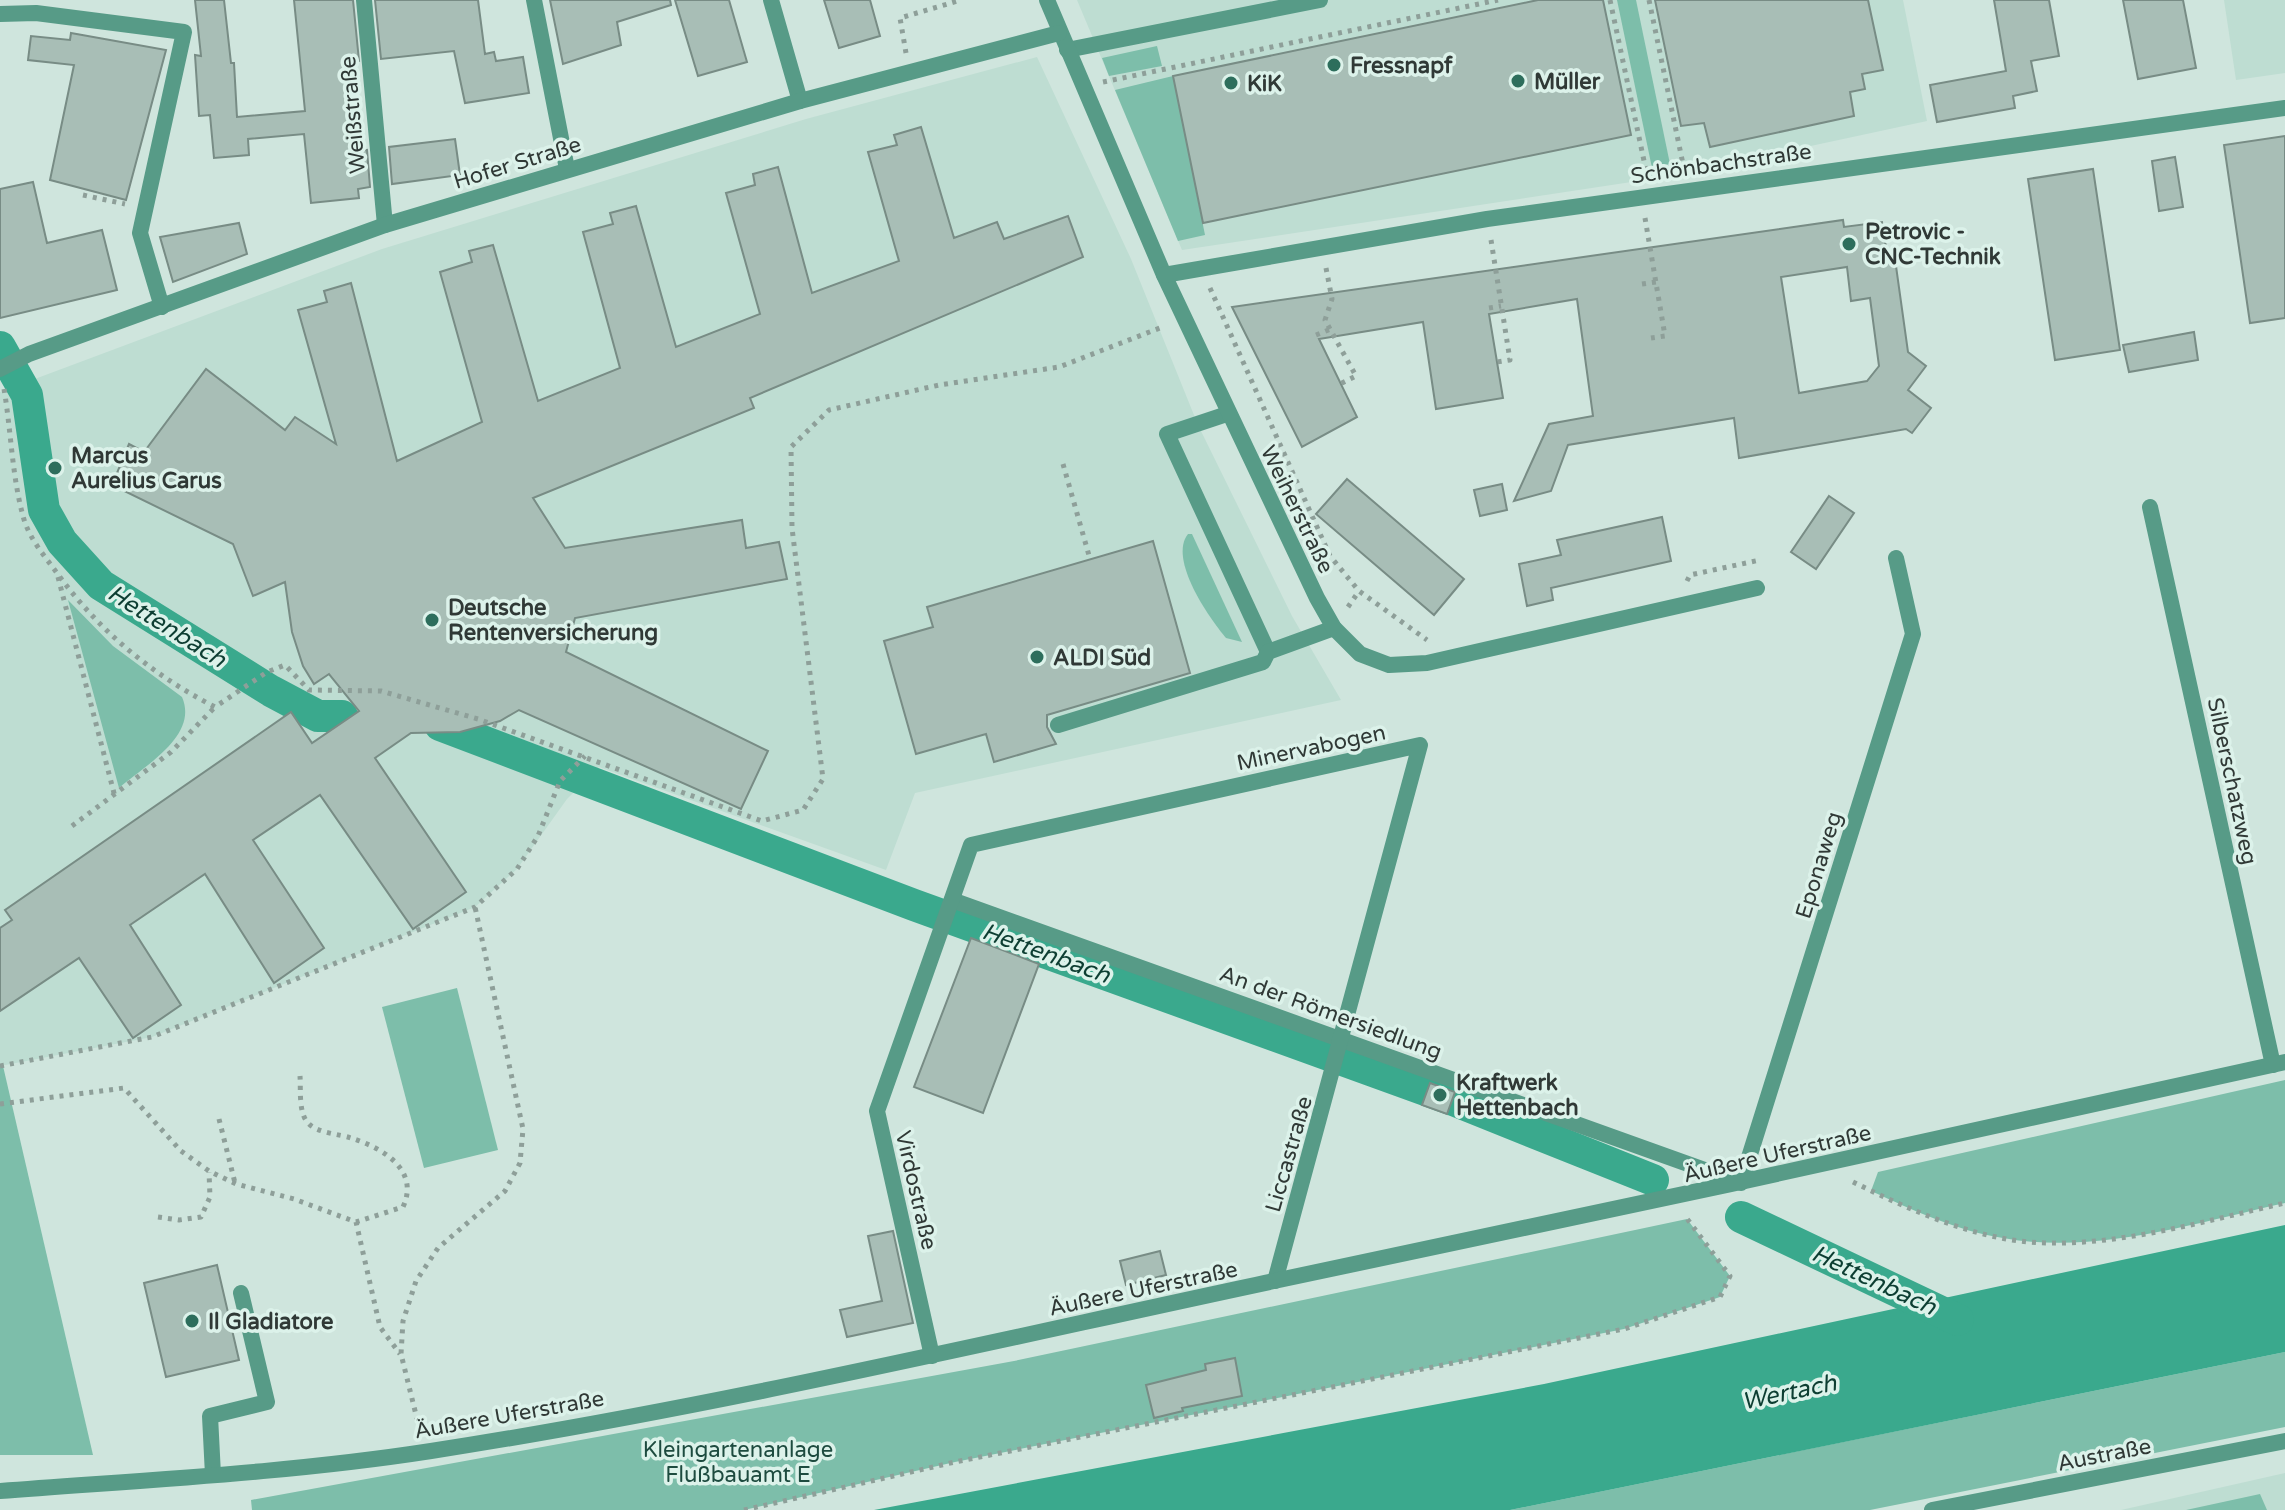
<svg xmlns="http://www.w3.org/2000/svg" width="2285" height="1510" font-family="'Varela Round',sans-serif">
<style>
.built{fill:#beddd2}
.green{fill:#7dbeaa}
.water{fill:#3aa98d}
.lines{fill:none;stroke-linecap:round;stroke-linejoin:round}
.canal{stroke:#3aa98d;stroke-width:32}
.building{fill:#a8beb6;stroke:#788c85;stroke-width:2;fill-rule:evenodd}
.path{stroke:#8e9f99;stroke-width:5;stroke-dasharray:4 6;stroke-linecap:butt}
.service{stroke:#579b87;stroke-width:16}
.minor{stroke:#579b87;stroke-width:16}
.poi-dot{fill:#2d6e5c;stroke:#dcf2ea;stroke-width:3}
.labels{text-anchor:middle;stroke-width:7;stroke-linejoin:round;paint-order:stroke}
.poi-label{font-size:22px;font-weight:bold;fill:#303936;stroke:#dcf2ea;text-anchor:start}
.street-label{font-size:22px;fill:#303936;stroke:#dcf2ea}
.park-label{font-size:22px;fill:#1d4b3f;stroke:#dcf2ea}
.water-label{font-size:24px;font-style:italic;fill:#0d3e32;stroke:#dcf2ea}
</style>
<rect width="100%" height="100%" fill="#cfe5dd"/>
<g class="built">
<polygon points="1077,0 1903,0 1927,121 1671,176 1182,250"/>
<polygon points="2224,0 2285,0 2285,73 2236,80"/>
<polygon points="1037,57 1131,259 1198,425 1292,616 1341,700 915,793 886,870 599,767 567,799 517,869 475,907 152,1037 0,1066 0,392 382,249 806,119"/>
<polygon points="2285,1473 2285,1510 2121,1510"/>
</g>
<g class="green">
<polygon points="1617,0 1636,0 1670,164 1652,168"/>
<polygon points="1157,46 1162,66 1109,76 1102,58"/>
<polygon points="1173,76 1205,235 1178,241 1115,90"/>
<path d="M1188,534H1192L1242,642L1226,638C1209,618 1168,559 1188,534Z"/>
<path d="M68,600L113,646L182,697C199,736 144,766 119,788Z"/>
<polygon points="457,988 498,1150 424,1168 382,1007"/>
<polygon points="0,1066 3,1066 93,1455 0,1455"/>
<path d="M2285,1080V1203C2195,1223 2096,1255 2003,1238C1957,1231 1913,1210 1871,1191L1878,1172Z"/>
<polygon points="1687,1219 1730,1276 1720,1297 1624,1329 955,1462 744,1510 252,1510 251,1500 1014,1361"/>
<polygon points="2285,1352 2285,1427 1870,1510 1510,1510"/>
<polygon points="2260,1494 2267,1510 2186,1510"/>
</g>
<polygon class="water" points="2285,1225 2285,1352 1589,1494 1510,1510 874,1510 1544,1384"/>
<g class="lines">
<g class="canal">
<polyline points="0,347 27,395 44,510 62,542 101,585 271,691 318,716 342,716"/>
<polyline points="440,725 914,905 1453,1100 1653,1180"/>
<polyline points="1741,1217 1958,1320"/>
</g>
</g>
<g class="building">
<polygon points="195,0 224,0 231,63 234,63 237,117 305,111 294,0 353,0 359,61 345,63 354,152 367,150 370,187 358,189 359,198 311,203 304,134 248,139 249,155 214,158 210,115 199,116 195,55 201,56"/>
<polygon points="375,0 478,0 485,54 494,52 496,61 523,57 529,93 465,103 454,51 381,59"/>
<polygon points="550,0 670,0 671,5 617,22 621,45 563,64"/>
<polygon points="675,0 729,0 747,62 698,76"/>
<polygon points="824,0 870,0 880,36 839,48"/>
<polygon points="1538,0 1603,0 1631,135 1203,223 1173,76"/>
<polygon points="1655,0 1868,0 1883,70 1862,74 1865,89 1850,92 1854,116 1710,147 1704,123 1681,126"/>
<polygon points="1994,0 2049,0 2059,56 2031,61 2037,91 2013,96 2015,108 1937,122 1930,85 2006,71"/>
<polygon points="2123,0 2183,0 2196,68 2138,79"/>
<polygon points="71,33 166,50 126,200 50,180 74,65 28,60 31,36 70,40"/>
<polygon points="921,127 954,238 997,222 1004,239 1068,216 1083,257 750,398 754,408 533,498 565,548 742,520 746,548 779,542 787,579 575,618 566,652 768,751 741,809 519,710 500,721 460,732 411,733 375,758 466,892 413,929 320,795 253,840 324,948 274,983 205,874 130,925 181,1005 133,1038 79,958 0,1011 0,928 12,920 5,910 291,712 312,743 359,711 329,674 314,684 303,666 292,632 285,582 253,596 233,544 112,485 129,444 144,452 206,369 285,430 295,417 336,444 298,310 327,302 324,291 351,283 397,461 482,422 440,272 472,262 469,251 493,245 538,401 620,368 583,232 613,224 610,213 636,206 676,347 760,314 726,193 755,185 753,174 778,167 812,293 899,261 868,152 897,145 894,135"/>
<polygon points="2285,136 2285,318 2250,323 2224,145"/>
<polygon points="455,139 460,175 392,184 389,147"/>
<polygon points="2175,157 2183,207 2159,211 2152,161"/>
<polygon points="2093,169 2120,350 2055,360 2028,179"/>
<polygon points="33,182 47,243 102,230 117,290 0,318 0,189"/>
<path d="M1843,220L1844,227L1882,222L1888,260L1895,259L1908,352L1926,366L1908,390L1931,408L1912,433L1906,429L1739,458L1734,418L1568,445L1551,491L1514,501L1549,424L1593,416L1577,299L1489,314L1503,398L1436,409L1423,322L1319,339L1357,417L1302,447L1232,307ZM1847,267L1851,301L1870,298L1879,366L1867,381L1799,393L1781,277Z"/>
<polygon points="239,223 247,254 173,282 160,237"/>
<polygon points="2194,332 2198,360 2129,372 2123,345"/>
<polygon points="1347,479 1464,579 1434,615 1316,514"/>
<polygon points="1502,484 1507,510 1480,516 1474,490"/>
<polygon points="1829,496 1854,513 1816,569 1791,552"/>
<polygon points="1662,517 1671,561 1551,588 1553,600 1527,606 1519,564 1561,555 1557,540"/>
<polygon points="1153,541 1190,673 1047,715 1047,727 1056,744 994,762 986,734 916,754 884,641 933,627 927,607"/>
<polygon points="971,938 1039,964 983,1113 914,1087"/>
<polygon points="1430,1083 1455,1092 1447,1114 1422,1105"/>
<polygon points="893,1231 913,1323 847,1337 840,1310 882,1301 868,1236"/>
<polygon points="1160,1251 1166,1275 1126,1285 1120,1261"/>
<polygon points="217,1265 239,1360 166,1377 144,1283"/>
<polygon points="1235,1358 1242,1396 1182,1408 1183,1411 1154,1418 1146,1385 1206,1370 1205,1364"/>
</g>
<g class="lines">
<g class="path">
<polyline points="1610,0 1647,175"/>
<polyline points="1649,0 1684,169"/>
<polyline points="906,53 900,18 961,0"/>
<polyline points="1103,82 1498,0"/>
<polyline points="83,195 125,204"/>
<polyline points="1645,218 1665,336 1651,338"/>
<polyline points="1491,240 1510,360 1497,362"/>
<polyline points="1326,268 1332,299 1325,320 1356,376 1340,384"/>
<polyline points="1642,284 1656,282"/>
<polyline points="1210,288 1330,556 1359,591 1427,640"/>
<polyline points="1489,308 1501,306"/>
<polyline points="1316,335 1331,329"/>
<path d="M4,389C11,430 12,476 23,516C28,536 42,553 54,569C97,629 149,673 215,707L267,672L285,665L309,690L381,691L478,719L762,821L803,810L823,779L792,528L791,447L829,410L939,385L1059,367L1165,326"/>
<polyline points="1063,464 1090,559"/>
<polyline points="58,577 115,797"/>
<polyline points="1687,581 1690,575 1760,560"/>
<polyline points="1348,607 1359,591"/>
<polyline points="72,826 171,752 215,707"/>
<polyline points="0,1066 152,1037 475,907 517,869 538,836 560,781 585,756"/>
<path d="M300,1076C301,1090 298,1114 309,1124C318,1133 339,1134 351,1138C383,1148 420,1170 403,1207L356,1222"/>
<polyline points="0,1104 124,1088 181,1151 209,1171 236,1184 294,1199 356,1222 380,1327 400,1354"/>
<polyline points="219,1119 235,1183"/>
<path d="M1853,1182C1900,1205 1950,1228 2001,1238C2088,1256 2199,1222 2285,1203"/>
<polyline points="158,1217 179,1220 201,1217 210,1197 209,1172"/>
<polyline points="420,1431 401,1354 403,1321 416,1281 438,1248 505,1191 520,1163 523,1129 475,907"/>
<polyline points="744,1510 955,1462 1624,1329 1720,1297 1730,1276 1685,1216"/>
</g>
<g class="service">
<polyline points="1067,50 1320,0"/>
<polyline points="1227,414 1167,434 1268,652"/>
<polyline points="1058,725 1263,662 1268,652 1334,628"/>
<polyline points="213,1475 210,1416 267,1402 241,1293"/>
</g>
<g class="minor">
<polyline points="364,0 385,225"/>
<polyline points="534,0 567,169"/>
<polyline points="771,0 800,101"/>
<polyline points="1047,0 1164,275 1317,598 1334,628 1360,654 1389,665 1427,663 1757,588"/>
<polyline points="0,14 36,13 184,32 140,233 162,307"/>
<polyline points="1164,275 1487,219 2285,108"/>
<polyline points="0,369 29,354 385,225 800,101 1059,33"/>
<polyline points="2150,507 2273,1065"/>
<polyline points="952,900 1741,1183 1913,634 1896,558"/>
<polyline points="932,1356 877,1111 971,845 1420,745 1275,1281"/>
<path d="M0,1491C143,1480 289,1473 431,1451C716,1407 997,1340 1279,1280C1615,1210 1950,1137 2285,1062"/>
<polyline points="1932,1510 2285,1441"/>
</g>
</g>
<g class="poi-dot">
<circle cx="1334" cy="65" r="8"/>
<circle cx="1518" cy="81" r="8"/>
<circle cx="1231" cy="83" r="8"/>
<circle cx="1849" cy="244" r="8"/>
<circle cx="55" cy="468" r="8"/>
<circle cx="432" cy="620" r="8"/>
<circle cx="1037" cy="657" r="8"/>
<circle cx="1440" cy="1095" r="8"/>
<circle cx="192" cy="1321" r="8"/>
</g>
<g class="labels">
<g class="poi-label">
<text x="1350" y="73">Fressnapf</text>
<text x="1534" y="89">Müller</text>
<text x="1247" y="91">KiK</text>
<text x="1865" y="239">Petrovic -<tspan x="1865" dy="25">CNC-Technik</tspan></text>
<text x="71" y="463">Marcus<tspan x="71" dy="25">Aurelius Carus</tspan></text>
<text x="448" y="615">Deutsche<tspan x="448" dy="25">Rentenversicherung</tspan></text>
<text x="1053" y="665">ALDI Süd</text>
<text x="1456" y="1090">Kraftwerk<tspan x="1456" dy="25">Hettenbach</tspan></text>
<text x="208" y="1329">Il Gladiatore</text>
</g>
<g class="street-label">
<text transform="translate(352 115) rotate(-95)" y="8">Weißstraße</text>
<text transform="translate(517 162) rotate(-17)" y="8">Hofer Straße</text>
<text transform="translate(1721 163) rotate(-8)" y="8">Schönbachstraße</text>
<text transform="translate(1298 509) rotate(64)" y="8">Weiherstraße</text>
<text transform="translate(1311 747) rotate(-12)" y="8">Minervabogen</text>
<text transform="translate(2233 781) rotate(78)" y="8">Silberschatzweg</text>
<text transform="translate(1818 865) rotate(-73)" y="8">Eponaweg</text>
<text transform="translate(1331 1012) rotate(20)" y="8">An der Römersiedlung</text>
<text transform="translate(1777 1153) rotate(-13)" y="8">Äußere Uferstraße</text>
<text transform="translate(1288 1154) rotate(-74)" y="8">Liccastraße</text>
<text transform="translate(917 1190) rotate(77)" y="8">Virdostraße</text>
<text transform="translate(1143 1288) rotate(-12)" y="8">Äußere Uferstraße</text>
<text transform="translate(509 1414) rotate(-10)" y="8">Äußere Uferstraße</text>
<text transform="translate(2104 1454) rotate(-11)" y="8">Austraße</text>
</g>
<g class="park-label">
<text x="738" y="1457">Kleingartenanlage<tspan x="738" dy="25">Flußbauamt E</tspan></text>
</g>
<g class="water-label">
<text transform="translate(167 626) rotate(32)" y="8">Hettenbach</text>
<text transform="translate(1046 953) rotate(20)" y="8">Hettenbach</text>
<text transform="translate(1874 1280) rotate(25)" y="8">Hettenbach</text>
<text transform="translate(1789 1392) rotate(-12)" y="8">Wertach</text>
</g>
</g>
</svg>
